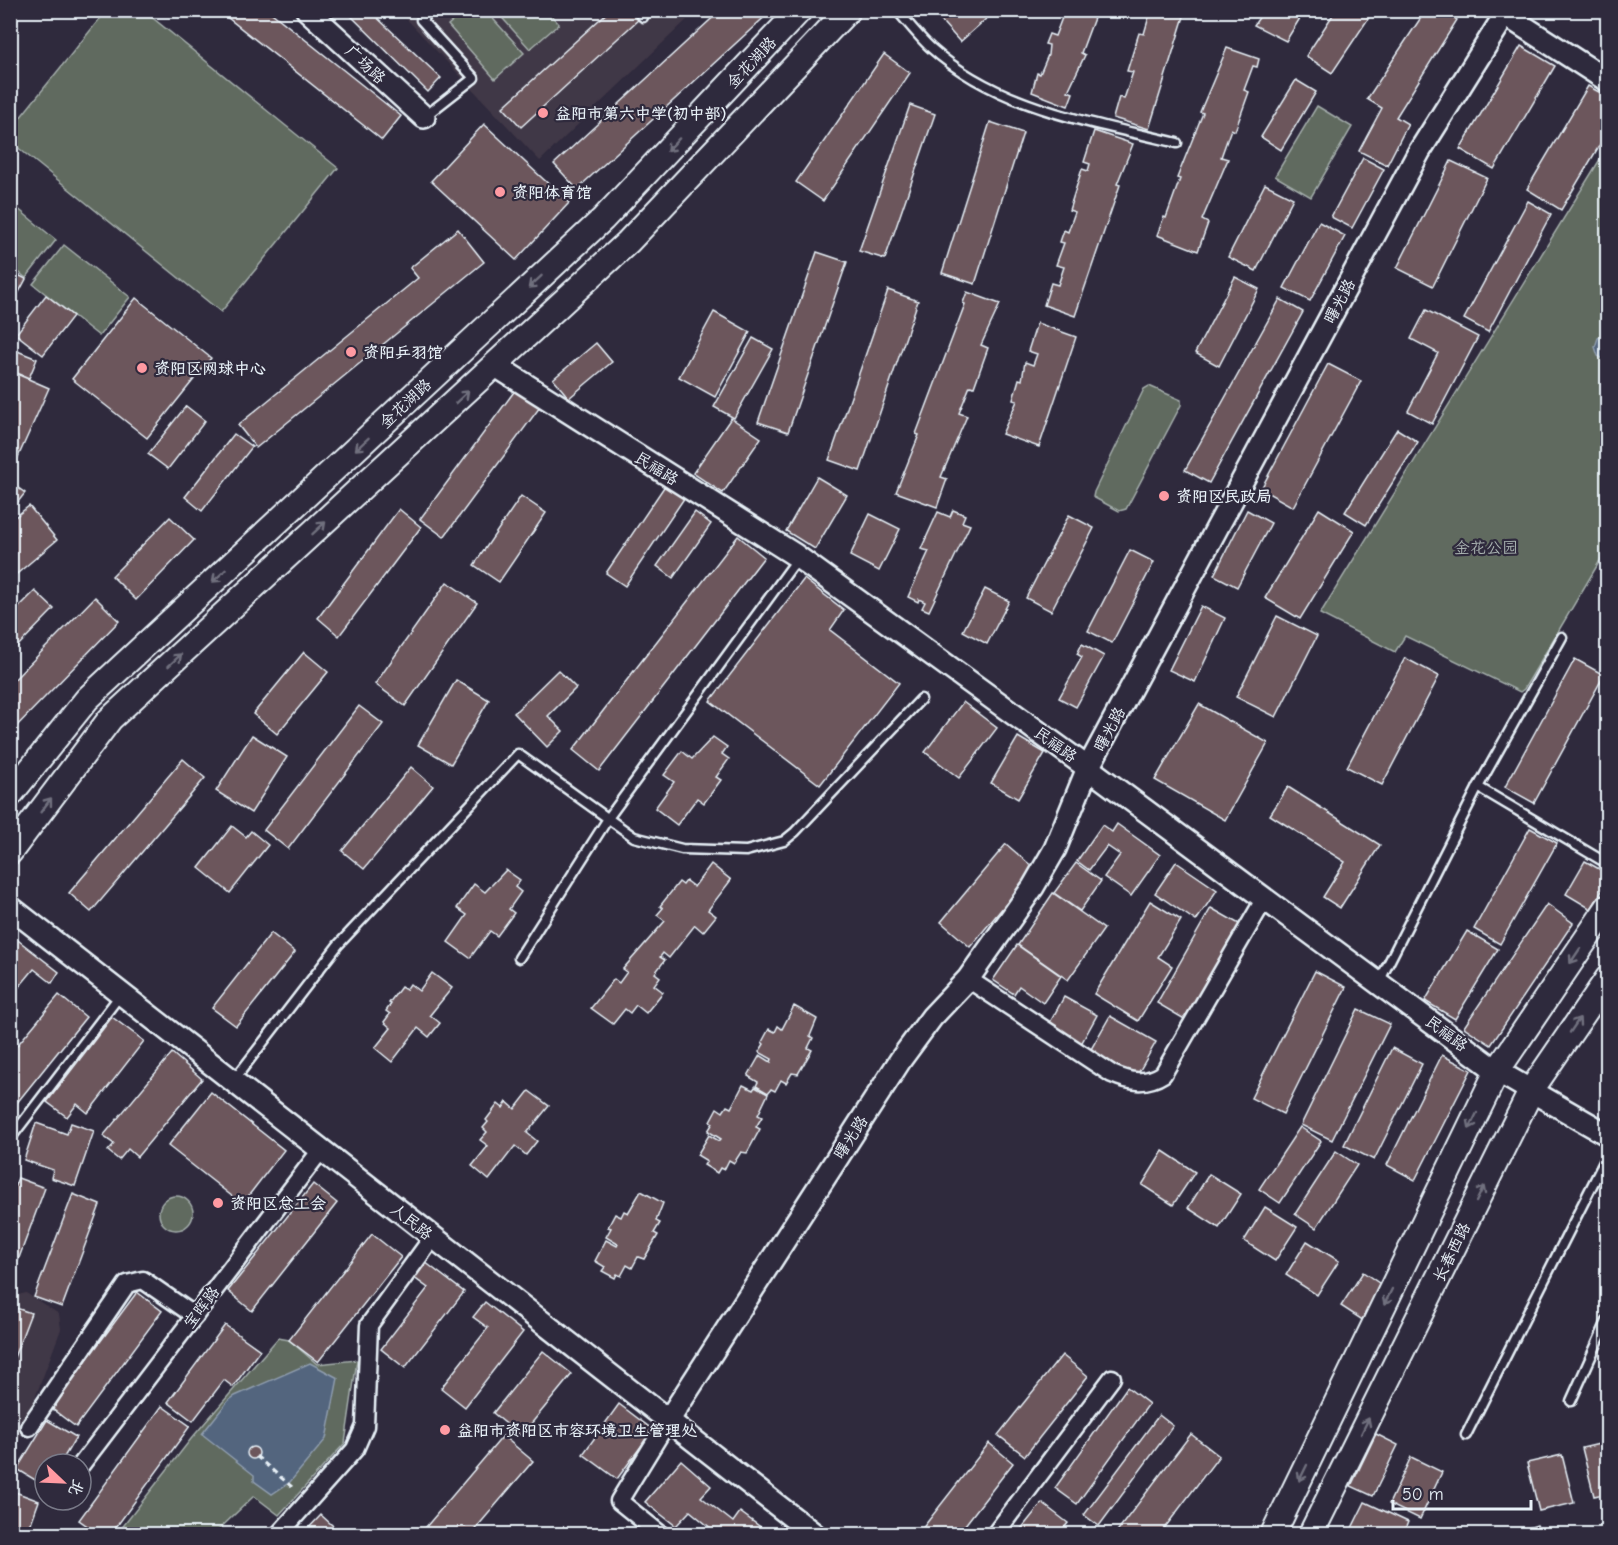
<svg xmlns="http://www.w3.org/2000/svg" width="1618" height="1545" font-family="'Comic Neue','LXGW WenKai TC',sans-serif">
<style>
.built{fill:#413746}
.green{fill:#616b5f;stroke:#a4aeac;stroke-width:1.5}
.water{fill:#53657e;stroke:#8f9daf;stroke-width:1.5}
.building{fill:#6c565c;stroke:#e8f1f8;stroke-width:1.5}
.lines{fill:none;stroke-linecap:round;stroke-linejoin:round}
.service-casing{stroke:#e8f1f8;stroke-width:13}
.minor-casing{stroke:#e8f1f8;stroke-width:21}
.tertiary-casing{stroke:#e8f1f8;stroke-width:26}
.secondary-casing{stroke:#e8f1f8;stroke-width:28}
.path{stroke:#e8f1f8;stroke-width:3;stroke-dasharray:6 4.5;stroke-linecap:butt}
.service{stroke:#2f2a3d;stroke-width:8}
.minor{stroke:#2f2a3d;stroke-width:16}
.tertiary{stroke:#2f2a3d;stroke-width:21}
.secondary{stroke:#2f2a3d;stroke-width:24}
.oneway{stroke:#70707e}
.poi-dot{fill:#ff9aa2;stroke:#2f2a3d;stroke-width:2}
.labels{text-anchor:middle;stroke-width:4.5;stroke-linejoin:round;paint-order:stroke}
.street-label{font-size:16px;fill:#e8f1f8;stroke:#2f2a3d}
.poi-label{font-size:16px;font-weight:bold;fill:#e8f1f8;stroke:#2f2a3d;text-anchor:start}
.park-label{font-size:16px;fill:#abb5b3;stroke:#2f2a3d}
</style>
<rect width="100%" height="100%" fill="#2f2a3d"/>
<filter id="ink" filterUnits="userSpaceOnUse"><feTurbulence type="fractalNoise" baseFrequency=".0167" numOctaves="2"/><feDisplacementMap in="SourceGraphic" scale="12" xChannelSelector="R" yChannelSelector="G"/><feConvolveMatrix kernelMatrix="1 2 1 2 8 2 1 2 1" color-interpolation-filters="sRGB"/></filter>
<g filter="url(#ink)">
<g class="built">
<polygon points="399,11 696,11 540,161"/>
<polygon points="26,1293 59,1314 61,1329 11,1462 11,1297"/>
</g>
<g class="green">
<polygon points="106,11 144,11 338,168 221,312 11,142 11,129"/>
<polygon points="464,11 486,11 524,53 495,79 448,25"/>
<polygon points="496,11 547,11 559,24 530,49"/>
<polygon points="1317,106 1352,127 1311,197 1275,176"/>
<polygon points="1607,148 1607,549 1524,689 1520,692 1405,636 1395,652 1320,614"/>
<polygon points="11,203 56,240 26,278 11,266"/>
<polygon points="64,245 130,297 99,336 33,284"/>
<polygon points="1149,386 1181,400 1181,405 1126,509 1119,511 1093,497 1094,492 1144,389"/>
<circle cx="176" cy="1213" r="17"/>
<polygon points="278,1338 289,1340 317,1364 357,1360 345,1443 279,1515 254,1496 214,1534 117,1534 191,1439"/>
</g>
<g class="water">
<polygon points="1607,332 1608,361 1607,361 1598,356 1595,347 1598,338"/>
<polygon points="310,1363 338,1378 326,1439 290,1482 272,1494 254,1481 254,1475 202,1434 228,1401 235,1396"/>
</g>
<g class="building">
<polygon points="218,10 268,10 401,116 382,140"/>
<polygon points="345,10 369,10 441,78 428,92"/>
<polygon points="610,10 631,10 639,19 521,127 503,107"/>
<polygon points="721,10 772,10 577,189 554,164"/>
<polygon points="941,10 996,10 960,42 936,15"/>
<polygon points="1065,10 1097,10 1081,53 1085,55 1068,91 1073,93 1068,106 1032,92 1037,73 1040,74 1048,55 1049,45 1045,44 1049,34 1055,36"/>
<polygon points="1151,10 1186,10 1149,129 1113,118 1119,97 1124,99 1133,72 1127,71 1139,33 1144,34"/>
<polygon points="1264,10 1305,10 1286,41 1254,25"/>
<polygon points="1336,10 1374,10 1332,73 1306,56"/>
<polygon points="1426,10 1444,10 1457,20 1396,117 1408,124 1387,165 1359,151 1382,108 1367,99"/>
<polygon points="1521,46 1555,66 1494,169 1460,149"/>
<polygon points="1227,48 1259,59 1257,67 1253,66 1244,90 1249,92 1235,131 1231,129 1221,157 1228,159 1202,220 1208,223 1198,251 1157,235 1164,217 1166,218 1180,179 1177,178 1203,113 1200,112"/>
<polygon points="884,54 910,73 823,201 796,182"/>
<polygon points="1296,80 1316,92 1281,150 1261,137"/>
<polygon points="1588,86 1608,97 1608,131 1561,210 1527,189"/>
<polygon points="910,105 935,114 885,259 859,251"/>
<polygon points="990,122 1023,133 975,284 942,273"/>
<polygon points="484,124 569,203 516,260 431,181"/>
<polygon points="1094,131 1133,144 1117,184 1120,185 1075,316 1044,305 1051,283 1058,285 1064,267 1056,265 1064,243 1060,242 1064,230 1068,232 1075,212 1069,210 1082,169 1088,171 1090,164 1084,162"/>
<polygon points="1363,158 1384,169 1352,228 1331,217"/>
<polygon points="1451,161 1487,178 1433,286 1397,268"/>
<polygon points="1265,184 1293,198 1256,271 1228,257"/>
<polygon points="1528,201 1551,214 1488,332 1464,319"/>
<polygon points="1319,222 1345,236 1310,301 1284,288"/>
<polygon points="458,229 484,262 256,448 238,425 418,278 410,268"/>
<polygon points="817,252 847,262 788,432 758,422"/>
<polygon points="16,274 26,279 10,309 10,276 14,277"/>
<polygon points="1235,277 1259,289 1219,366 1195,353"/>
<polygon points="888,290 918,301 860,471 829,460"/>
<polygon points="967,292 1000,304 981,345 988,348 974,387 970,386 959,413 967,416 941,477 947,479 937,507 896,492 919,435 916,434 965,304 963,303"/>
<polygon points="46,295 73,316 43,355 16,334"/>
<polygon points="136,298 211,358 147,438 72,379"/>
<polygon points="1280,299 1303,312 1209,483 1185,470"/>
<polygon points="1426,310 1478,337 1432,424 1408,411 1438,353 1411,339"/>
<polygon points="714,312 750,332 715,397 679,377"/>
<polygon points="1037,323 1076,337 1039,447 1002,434 1017,401 1013,400 1019,379 1022,380 1025,362 1033,365 1037,354 1028,351"/>
<polygon points="753,338 773,349 734,418 714,407"/>
<polygon points="596,343 612,362 569,398 553,379"/>
<polygon points="10,348 37,359 29,378 10,370"/>
<polygon points="1328,364 1361,381 1293,507 1261,489"/>
<polygon points="10,371 49,388 10,475"/>
<polygon points="519,385 543,403 444,537 420,519"/>
<polygon points="186,406 205,421 168,469 148,454"/>
<polygon points="731,418 761,438 723,493 693,473"/>
<polygon points="1397,429 1418,442 1366,525 1345,512"/>
<polygon points="234,434 252,447 202,511 185,497"/>
<polygon points="817,477 847,495 815,549 786,531"/>
<polygon points="668,481 687,494 625,586 606,573"/>
<polygon points="10,482 25,493 10,512"/>
<polygon points="521,496 546,513 499,582 474,565"/>
<polygon points="29,506 57,540 12,578 10,521"/>
<polygon points="399,509 421,527 339,636 318,618"/>
<polygon points="1319,509 1354,531 1300,619 1265,598"/>
<polygon points="953,510 965,515 962,522 970,525 929,611 922,608 925,602 919,599 918,602 908,597 929,551 921,549 938,512 950,517"/>
<polygon points="1247,510 1271,523 1237,587 1214,575"/>
<polygon points="695,512 711,524 673,578 657,566"/>
<polygon points="870,514 900,529 879,571 850,556"/>
<polygon points="1069,515 1094,528 1051,611 1026,598"/>
<polygon points="170,517 194,540 136,600 112,576"/>
<polygon points="738,536 764,557 599,771 573,750"/>
<polygon points="1130,550 1154,562 1112,643 1088,631"/>
<polygon points="804,579 844,610 830,630 899,683 820,785 710,701"/>
<polygon points="447,582 477,603 405,706 375,684"/>
<polygon points="985,589 1009,601 987,644 963,631"/>
<polygon points="35,591 54,609 10,654 10,616"/>
<polygon points="95,597 119,621 10,733 10,684"/>
<polygon points="1201,606 1225,618 1195,682 1169,670"/>
<polygon points="1277,616 1317,636 1276,717 1236,697"/>
<polygon points="1082,644 1104,656 1076,707 1059,698 1082,657 1077,654"/>
<polygon points="304,652 328,672 277,734 253,714"/>
<polygon points="1405,658 1439,676 1382,785 1347,767"/>
<polygon points="1575,659 1604,675 1534,803 1505,787"/>
<polygon points="558,670 576,688 548,716 563,731 547,747 514,713"/>
<polygon points="456,680 489,700 451,764 418,745"/>
<polygon points="963,702 997,728 959,778 925,752"/>
<polygon points="1199,704 1268,743 1225,820 1155,780"/>
<polygon points="359,706 383,724 288,849 264,830"/>
<polygon points="252,735 287,757 251,813 216,791"/>
<polygon points="713,737 727,747 722,754 729,759 716,777 721,780 704,803 697,798 677,825 655,808 674,782 664,775 682,751 692,759"/>
<polygon points="1018,737 1045,753 1018,799 991,783"/>
<polygon points="183,759 205,778 91,912 69,893"/>
<polygon points="411,767 433,786 364,869 342,851"/>
<polygon points="1288,787 1380,845 1340,908 1323,897 1345,862 1270,815"/>
<polygon points="1117,824 1160,855 1131,896 1104,877 1120,855 1107,846 1089,870 1077,861 1102,825 1112,832"/>
<polygon points="232,826 246,837 251,831 268,845 230,893 199,868"/>
<polygon points="1530,828 1557,843 1500,944 1474,929"/>
<polygon points="1006,844 1035,869 970,947 941,922"/>
<polygon points="1585,861 1608,874 1608,881 1591,909 1566,894"/>
<polygon points="1176,862 1217,890 1196,921 1155,893"/>
<polygon points="1076,863 1101,881 1080,911 1054,893"/>
<polygon points="711,864 731,880 708,910 716,916 703,932 695,925 669,958 663,953 660,957 665,960 655,973 660,977 654,985 663,992 646,1013 636,1005 630,1013 625,1009 613,1024 591,1008 614,979 619,983 627,972 623,969 665,921 657,915 663,908 660,906 679,882 683,885 686,881 694,887"/>
<polygon points="506,870 520,880 515,887 521,892 509,909 514,913 497,936 490,931 470,958 448,942 467,915 457,908 474,884 485,892"/>
<polygon points="1053,893 1104,929 1068,980 1018,945"/>
<polygon points="1150,901 1181,920 1158,957 1172,966 1138,1021 1094,994"/>
<polygon points="1547,904 1573,923 1491,1045 1464,1027"/>
<polygon points="1211,908 1241,925 1186,1020 1157,1003"/>
<polygon points="1467,931 1498,949 1455,1019 1425,1001"/>
<polygon points="271,933 295,952 236,1026 212,1008"/>
<polygon points="10,934 59,972 52,983 34,969 10,998"/>
<polygon points="1017,945 1061,976 1043,1003 1019,986 1014,994 993,980"/>
<polygon points="1315,971 1346,987 1283,1114 1251,1098"/>
<polygon points="432,973 452,988 430,1015 440,1023 429,1037 418,1028 392,1062 375,1048 391,1028 384,1022 390,1014 386,1011 391,1004 389,1003 401,987 406,990 410,984 419,991"/>
<polygon points="59,995 86,1017 16,1104 10,1100 10,1054"/>
<polygon points="1064,997 1097,1015 1081,1044 1048,1026"/>
<polygon points="794,1006 817,1019 810,1036 813,1038 808,1048 812,1050 798,1074 792,1073 786,1083 781,1080 775,1091 771,1089 768,1093 756,1086 758,1082 748,1076 760,1055 771,1062 772,1059 759,1052 764,1044 762,1042 769,1029 775,1032 778,1026 782,1029"/>
<polygon points="1358,1009 1390,1024 1332,1140 1301,1125"/>
<polygon points="1110,1016 1156,1042 1136,1077 1090,1051"/>
<polygon points="112,1017 144,1041 88,1113 77,1104 67,1117 47,1102"/>
<polygon points="1392,1048 1422,1064 1374,1160 1344,1145"/>
<polygon points="172,1053 202,1079 137,1157 128,1149 119,1160 108,1151 114,1144 103,1136"/>
<polygon points="1442,1055 1471,1070 1415,1180 1387,1165"/>
<polygon points="743,1085 753,1090 755,1087 768,1094 758,1115 762,1117 756,1127 760,1129 747,1153 741,1152 734,1163 729,1160 724,1170 720,1168 717,1173 704,1165 707,1161 697,1155 709,1135 719,1141 721,1139 708,1131 713,1123 710,1121 717,1108 723,1112 727,1106 731,1108"/>
<polygon points="529,1091 549,1106 527,1133 537,1141 526,1155 515,1146 489,1180 472,1166 488,1146 480,1140 487,1132 483,1128 488,1122 486,1120 498,1104 503,1108 507,1102 515,1109"/>
<polygon points="211,1092 284,1150 242,1204 168,1146"/>
<polygon points="36,1123 67,1134 71,1123 94,1131 75,1186 51,1178 53,1170 24,1160"/>
<polygon points="1300,1127 1321,1141 1280,1203 1259,1189"/>
<polygon points="1163,1151 1195,1172 1173,1205 1142,1185"/>
<polygon points="1336,1151 1357,1165 1316,1228 1295,1214"/>
<polygon points="1209,1174 1241,1194 1219,1228 1188,1208"/>
<polygon points="18,1178 45,1188 10,1282 10,1198"/>
<polygon points="313,1184 337,1203 252,1311 228,1291"/>
<polygon points="641,1191 663,1203 656,1221 660,1223 654,1233 658,1235 644,1259 638,1257 632,1268 627,1265 621,1276 617,1274 615,1278 602,1271 605,1267 595,1261 606,1240 617,1246 618,1244 606,1237 611,1228 608,1227 615,1214 621,1217 624,1211 628,1213"/>
<polygon points="73,1194 100,1205 62,1307 34,1297"/>
<polygon points="1265,1207 1297,1227 1275,1261 1244,1241"/>
<polygon points="372,1234 401,1257 318,1362 289,1340"/>
<polygon points="1307,1241 1339,1261 1317,1295 1286,1275"/>
<polygon points="425,1262 464,1292 405,1368 381,1349 428,1288 413,1277"/>
<polygon points="1363,1272 1386,1288 1364,1321 1341,1306"/>
<polygon points="137,1292 162,1311 76,1427 51,1408"/>
<polygon points="485,1302 523,1332 465,1407 441,1388 488,1328 473,1317"/>
<polygon points="10,1306 31,1313 10,1368"/>
<polygon points="225,1325 260,1350 233,1387 224,1380 193,1421 168,1402"/>
<polygon points="543,1351 572,1374 521,1436 493,1413"/>
<polygon points="1062,1355 1088,1376 1025,1456 998,1435"/>
<polygon points="1127,1387 1149,1404 1077,1504 1055,1488"/>
<polygon points="619,1404 653,1430 617,1479 583,1454"/>
<polygon points="162,1406 190,1426 111,1534 99,1534 79,1520"/>
<polygon points="1159,1415 1173,1426 1099,1526 1084,1515"/>
<polygon points="47,1420 76,1437 60,1464 45,1464 45,1486 17,1469"/>
<polygon points="1191,1434 1219,1456 1160,1534 1115,1534"/>
<polygon points="1376,1434 1398,1445 1373,1496 1351,1486"/>
<polygon points="503,1436 533,1461 471,1534 420,1534"/>
<polygon points="1608,1442 1608,1493 1594,1496 1582,1448"/>
<polygon points="989,1443 1013,1463 958,1534 918,1534"/>
<circle cx="253" cy="1453" r="6"/>
<polygon points="1562,1455 1574,1503 1539,1511 1527,1463"/>
<polygon points="1411,1457 1442,1472 1420,1519 1389,1504"/>
<polygon points="681,1460 711,1486 701,1497 733,1522 740,1512 770,1534 718,1534 690,1511 676,1526 645,1502"/>
<polygon points="10,1490 39,1501 27,1534 10,1534"/>
<polygon points="1365,1502 1408,1522 1403,1534 1349,1534"/>
<polygon points="1042,1503 1068,1523 1059,1534 1017,1534"/>
<polygon points="321,1515 342,1534 303,1534"/>
<polygon points="1537,1525 1541,1534 1512,1534"/>
</g>
<g class="lines">
<defs>
<g id="service">
<polyline points="637,10 643,17"/>
<path d="M897,10C908,23 919,37 931,48C999,109 1091,122 1177,143"/>
<polyline points="424,117 474,78 421,20 432,10"/>
<polyline points="1478,787 1608,864"/>
<polyline points="519,958 609,817 798,558"/>
<polyline points="1379,982 1478,787 1562,637"/>
<polyline points="234,1080 338,945 518,754 634,837 682,849 746,851 784,841 795,832 921,699"/>
<polyline points="10,1139 121,994"/>
<polyline points="1571,1401 1608,1319"/>
<polyline points="1466,1435 1608,1154"/>
</g>
<g id="minor">
<path d="M968,979L1112,1074C1130,1082 1146,1085 1163,1074L1265,898"/>
<polyline points="29,1427 127,1284 143,1280 195,1316"/>
<polyline points="81,1465 321,1150"/>
<polyline points="279,1534 355,1449 365,1426 369,1325 433,1237"/>
<polyline points="660,1534 619,1501 668,1421"/>
<polyline points="995,1534 1112,1378"/>
</g>
<g id="tertiary">
<polyline points="307,10 424,117"/>
<polyline points="1498,10 1608,81"/>
<polyline points="496,366 795,555 1088,768 1497,1071 1608,1135"/>
<polyline points="10,907 814,1534"/>
<polyline points="668,1421 901,1059 932,1017 968,979 1033,887 1055,849 1088,768 1419,152 1508,10"/>
</g>
<g id="secondary">
<polyline points="10,795 87,699 603,219 800,10"/>
<polyline points="10,852 110,719 628,242 848,10"/>
<polyline points="1273,1534 1497,1071 1608,907"/>
<polyline points="1311,1534 1532,1089 1608,978"/>
</g>
</defs>
<use href="#service" class="service-casing"/>
<use href="#minor" class="minor-casing"/>
<use href="#tertiary" class="tertiary-casing"/>
<use href="#secondary" class="secondary-casing"/>
<polyline class="path" points="256,1456 292,1487"/>
<use href="#service" class="service"/>
<use href="#minor" class="minor"/>
<use href="#tertiary" class="tertiary"/>
<use href="#secondary" class="secondary"/>
</g>
<defs><path id="oneway-shaft" d="M-6 0H5M1.5-3L5.5 0L1.5 3" fill="none" stroke-width="1.6" stroke-linecap="round" stroke-linejoin="round" transform="scale(1.5)"/></defs>
<g class="oneway">
<use href="#oneway-shaft" transform="translate(673 145) rotate(133)"/>
<use href="#oneway-shaft" transform="translate(535 282) rotate(137)"/>
<use href="#oneway-shaft" transform="translate(462 397) rotate(-43)"/>
<use href="#oneway-shaft" transform="translate(362 444) rotate(137)"/>
<use href="#oneway-shaft" transform="translate(319 528) rotate(-43)"/>
<use href="#oneway-shaft" transform="translate(219 576) rotate(137)"/>
<use href="#oneway-shaft" transform="translate(175 660) rotate(-43)"/>
<use href="#oneway-shaft" transform="translate(46 805) rotate(-53)"/>
<use href="#oneway-shaft" transform="translate(1575 956) rotate(124)"/>
<use href="#oneway-shaft" transform="translate(1575 1025) rotate(-56)"/>
<use href="#oneway-shaft" transform="translate(1473 1121) rotate(116)"/>
<use href="#oneway-shaft" transform="translate(1480 1194) rotate(-64)"/>
<use href="#oneway-shaft" transform="translate(1388 1297) rotate(116)"/>
<use href="#oneway-shaft" transform="translate(1365 1426) rotate(-64)"/>
<use href="#oneway-shaft" transform="translate(1303 1473) rotate(116)"/>
</g>
</g>
<g class="poi-dot">
<circle cx="543" cy="113" r="6"/>
<circle cx="500" cy="192" r="6"/>
<circle cx="351" cy="352" r="6"/>
<circle cx="142" cy="368" r="6"/>
<circle cx="1164" cy="496" r="6"/>
<circle cx="218" cy="1203" r="6"/>
<circle cx="445" cy="1430" r="6"/>
</g>
<g class="labels">
<g class="street-label">
<text transform="translate(751 62) rotate(-47)" y="6">金花湖路</text>
<text transform="translate(366 64) rotate(43)" y="6">广场路</text>
<text transform="translate(1339 301) rotate(-62)" y="6">曙光路</text>
<text transform="translate(405 403) rotate(-43)" y="6">金花湖路</text>
<text transform="translate(657 468) rotate(32)" y="6">民福路</text>
<text transform="translate(1109 729) rotate(-62)" y="6">曙光路</text>
<text transform="translate(1056 744) rotate(36)" y="6">民福路</text>
<text transform="translate(1447 1033) rotate(37)" y="6">民福路</text>
<text transform="translate(850 1137) rotate(-57)" y="6">曙光路</text>
<text transform="translate(412 1221) rotate(38)" y="6">人民路</text>
<text transform="translate(1451 1252) rotate(-64)" y="6">长春西路</text>
<text transform="translate(201 1307) rotate(-53)" y="6">宝晖路</text>
</g>
<g class="poi-label">
<text x="555" y="119">益阳市第六中学(初中部)</text>
<text x="512" y="198">资阳体育馆</text>
<text x="363" y="358">资阳乒羽馆</text>
<text x="154" y="374">资阳区网球中心</text>
<text x="1176" y="502">资阳区民政局</text>
<text x="230" y="1209">资阳区总工会</text>
<text x="457" y="1436">益阳市资阳区市容环境卫生管理处</text>
</g>
<g class="park-label">
<text x="1486" y="553">金花公园</text>
</g>
</g>
<rect width="1618" height="1545" fill="none" stroke="#2f2a3d" stroke-width="36"/>
<rect x="18" y="18" width="1582" height="1509" fill="none" stroke="#e8f1f8" stroke-width="2" filter="url(#ink)"/>
<g transform="translate(63 1482) rotate(113)"><circle r="28" fill="#2f2a3d" stroke="#797a88" stroke-width="1.5"/>
<path d="M0-4.5L10 22L0 15L-10 22Z" fill="#ff9aa2"/>
<text y="-9" font-size="16" font-weight="bold" text-anchor="middle" fill="#e8f1f8">北</text>
</g>
<path d="M1393 1500v9h138v-9" fill="none" stroke="#e8f1f8" stroke-width="3"/>
<text x="1402" y="1500" font-size="18" fill="#e8f1f8" stroke="#2f2a3d" stroke-width="4.5" paint-order="stroke">50 m</text>
</svg>
